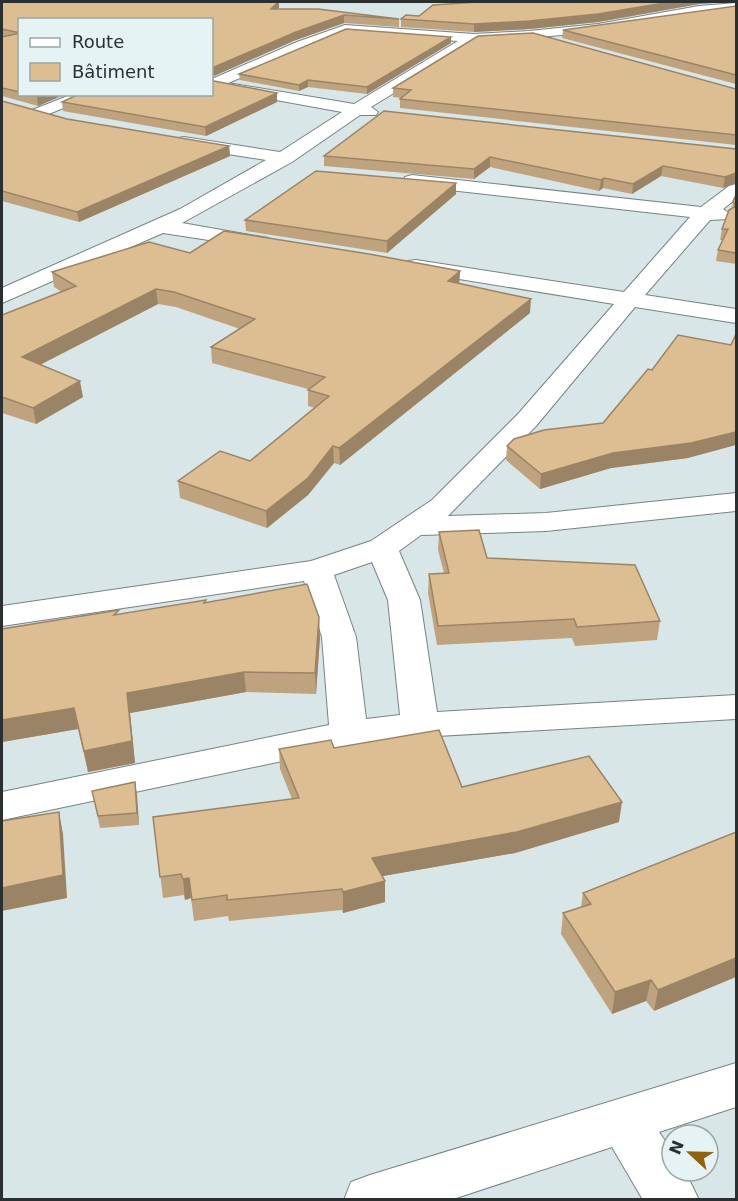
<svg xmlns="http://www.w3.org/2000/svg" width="738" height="1201" font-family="'DejaVu Sans',sans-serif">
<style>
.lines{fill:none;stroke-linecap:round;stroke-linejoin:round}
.minor-casing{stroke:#778385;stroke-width:2}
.minor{fill:#fff;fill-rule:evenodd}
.wall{fill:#bea37e}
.shaded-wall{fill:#9b8466}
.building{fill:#ddbd92;stroke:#9b8466;stroke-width:1.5}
</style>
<rect width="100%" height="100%" fill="#d8e6e7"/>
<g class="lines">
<defs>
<g id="minor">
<path d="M736,3V11L699,14L598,32L477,42L371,107L378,112L376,115H360L292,162L182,223L268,238L271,242L268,246L261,248L163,233L2,303V288L180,209L266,160L184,147L175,142L178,138L184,137L280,152L342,112L232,92L227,90L224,87L226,84L212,86V79L297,42L345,25L474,34L529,31L598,24L699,6ZM346,33L458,41L354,104L228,83Z"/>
<polygon points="73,94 97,94 44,116 32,116 30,113 32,110"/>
<path d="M412,175L701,207L729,186L736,184V199L723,209L732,215L729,219L710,220L645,295L736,309V323L635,307L536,426L448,516L546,513L736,493V511L546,531L421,535L399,551L420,600L437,712L736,695V719L420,737L349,747L2,820V792L329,725L322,637L304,581L2,626V606L311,561L371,541L432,500L518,414L614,304L416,272L408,271L405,266L408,261L416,260L624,292L690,217L405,185L403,181L405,177ZM372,562L388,600L400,715L366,719L356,637L334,575Z"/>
<polygon points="736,1063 736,1107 659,1132 672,1151 672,1171 685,1171 699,1200 643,1200 612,1147 450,1200 344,1200 351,1182 370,1175"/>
</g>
</defs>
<use href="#minor" class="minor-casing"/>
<use href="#minor" class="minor"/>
</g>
<g class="wall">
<polygon points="2,2 279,8 278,9 399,19 399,27 344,23 296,40 20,20 20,94 66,94 38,106 2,96"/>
<polygon points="478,2 727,2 699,4 598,22 529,29 474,32 401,27 401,19 419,16"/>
<polygon points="736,6 736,84 562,38 563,30"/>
<polygon points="451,43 367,94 308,87 299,91 240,80 239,74"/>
<polygon points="214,81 277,93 277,102 206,136 63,111 62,102"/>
<polygon points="393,88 736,89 736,146 736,145 400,108 400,99 401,98 393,97"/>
<polygon points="2,101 67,119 229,146 230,156 79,222 2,201"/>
<polygon points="736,149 736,183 723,188 661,176 632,194 603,188 599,191 490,167 474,179 324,166 324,156"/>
<polygon points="456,183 456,194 387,253 246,231 245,220"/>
<polygon points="736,195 736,264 716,261 718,250 723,240 720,240 722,229 732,209 733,201"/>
<polygon points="190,253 460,271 459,283 530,313 340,465 334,463 308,495 267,528 180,498 178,481 250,461 315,408 308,406 308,389 212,363 211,347 240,329 176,307 158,304 40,365 83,397 36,424 2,413 2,315 62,292 54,287 52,272"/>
<polygon points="603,423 688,458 611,468 540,489 506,460 507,446"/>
<polygon points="439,532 487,558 660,621 657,640 575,646 572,638 437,645 428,593 429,574 444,573 438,550"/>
<polygon points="206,603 320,637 316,694 246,692 130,713 135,763 88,772 78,729 2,742 2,629"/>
<polygon points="334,748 462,787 619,822 515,853 382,876 385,881 385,902 343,913 342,910 229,921 228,916 194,921 191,898 185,900 184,895 163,898 153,817 292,799 280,769 279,749"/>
<polygon points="135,782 139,825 100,828 92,791"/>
<polygon points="736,832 654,1011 646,1001 612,1014 561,934 563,913 581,907 583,893"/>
</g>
<g class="shaded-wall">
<polygon points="278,2 279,2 279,8 271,17 271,9"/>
<polygon points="670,2 727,2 699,4 598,22 529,29 474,32 474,24"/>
<polygon points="344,15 344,23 296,40 212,77 212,68 296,32"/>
<polygon points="451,37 451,43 367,94 367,87"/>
<polygon points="308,80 308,87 299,91 299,85"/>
<polygon points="277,93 277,102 206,136 205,127"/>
<polygon points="42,94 66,94 38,106 37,96"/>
<polygon points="229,146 230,156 79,222 77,212"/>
<polygon points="490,157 490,167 474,179 474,169"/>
<polygon points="663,166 661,176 632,194 633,184"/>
<polygon points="736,173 736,183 723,188 725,177"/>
<polygon points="604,178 603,188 599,191 601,180"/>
<polygon points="456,183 456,194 387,253 387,241"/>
<polygon points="460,271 459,286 448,281"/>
<polygon points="156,289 158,304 24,373 22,357"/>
<polygon points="531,299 530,313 340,465 339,448"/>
<polygon points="80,381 83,397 36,424 33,408"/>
<polygon points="736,432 736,445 688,458 611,468 540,489 541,474 613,453"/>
<polygon points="333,446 334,463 308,495 267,528 266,511"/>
<polygon points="319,617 320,637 316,694 315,673"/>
<polygon points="244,672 246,692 130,713 135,763 88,772 84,751 127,693"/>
<polygon points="74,708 78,729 2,742 2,720"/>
<polygon points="135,782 137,794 139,825 137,813"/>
<polygon points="622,802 619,822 515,853 372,878 372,858"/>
<polygon points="59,812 63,834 67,898 2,911 2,888"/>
<polygon points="189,878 191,898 185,900 183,879"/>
<polygon points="385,881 385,902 343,913 343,892"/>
<polygon points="736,958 736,977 654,1011 658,990"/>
<polygon points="651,980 646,1001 612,1014 615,992"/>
</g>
<g class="building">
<polygon points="2,2 278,2 271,9 318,9 399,19 344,15 296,32 212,68 212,20 20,20 20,33 2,29"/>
<polygon points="478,2 670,2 598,14 529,21 474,24 401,19 406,15 419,16 433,5"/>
<polygon points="736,6 736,75 563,30"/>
<polygon points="346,29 451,37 367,87 308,80 299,85 239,74"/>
<polygon points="20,33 20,92 2,88 2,37"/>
<polygon points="533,33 736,89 736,135 400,99 411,90 393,88 478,36"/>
<polygon points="212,79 214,81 277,93 205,127 62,102 79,94 212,94"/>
<polygon points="29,94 42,94 37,96"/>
<polygon points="2,101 67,119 229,146 77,212 2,191"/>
<polygon points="384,111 736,149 736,173 725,177 663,166 633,184 604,178 601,180 490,157 474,169 324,156"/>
<polygon points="316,171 456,183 387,241 245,220"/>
<polygon points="736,195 736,253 718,250 728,229 722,229 729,210 736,206 733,201"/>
<polygon points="224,231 369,254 460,271 448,281 531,299 339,448 333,446 308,478 266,511 178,481 220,451 250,461 329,396 308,390 325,377 211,347 255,319 174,292 156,289 22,357 80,381 33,408 2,397 2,315 76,286 52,272 149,242 190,253"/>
<polygon points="736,334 736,432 691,443 613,453 541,474 507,446 514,439 544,430 603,423 648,369 652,370 678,335 731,345"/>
<polygon points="479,530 487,558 635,565 660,621 577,627 574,619 438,626 429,574 449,573 439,532"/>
<polygon points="307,584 319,617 315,673 244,672 127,693 132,741 84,751 74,708 2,720 2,629 119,610 114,615 206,600 204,603"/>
<polygon points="439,730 462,787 589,756 622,802 517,832 372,858 385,881 343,892 342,889 227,900 227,895 192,900 189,878 183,879 181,874 160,877 153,817 299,798 279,749 331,740 334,748"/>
<polygon points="135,782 137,813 98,816 92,791"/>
<polygon points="59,812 63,875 2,888 2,821"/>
<polygon points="736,832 736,958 658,990 651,980 615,992 563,913 591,904 583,893"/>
</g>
<rect width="738" height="1201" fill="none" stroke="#2a2f30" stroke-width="6"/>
<rect x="18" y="18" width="195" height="78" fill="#e5f3f4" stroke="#9aa5a6" stroke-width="1.5"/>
<rect x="30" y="38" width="30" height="9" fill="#ffffff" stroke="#9aa5a6" stroke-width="1.5"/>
<text x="72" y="48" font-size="18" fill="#2a2f30">Route</text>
<rect x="30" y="63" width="30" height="18" fill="#ddbd92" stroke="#9aa5a6" stroke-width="1.5"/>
<text x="72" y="78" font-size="18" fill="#2a2f30">Bâtiment</text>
<g transform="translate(690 1153) rotate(292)"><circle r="28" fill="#e5f3f4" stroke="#9aa5a6" stroke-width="1.5"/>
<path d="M0-4.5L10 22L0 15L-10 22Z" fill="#91620f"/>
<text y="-9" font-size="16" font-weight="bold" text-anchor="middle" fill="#2a2f30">N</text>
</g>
</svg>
